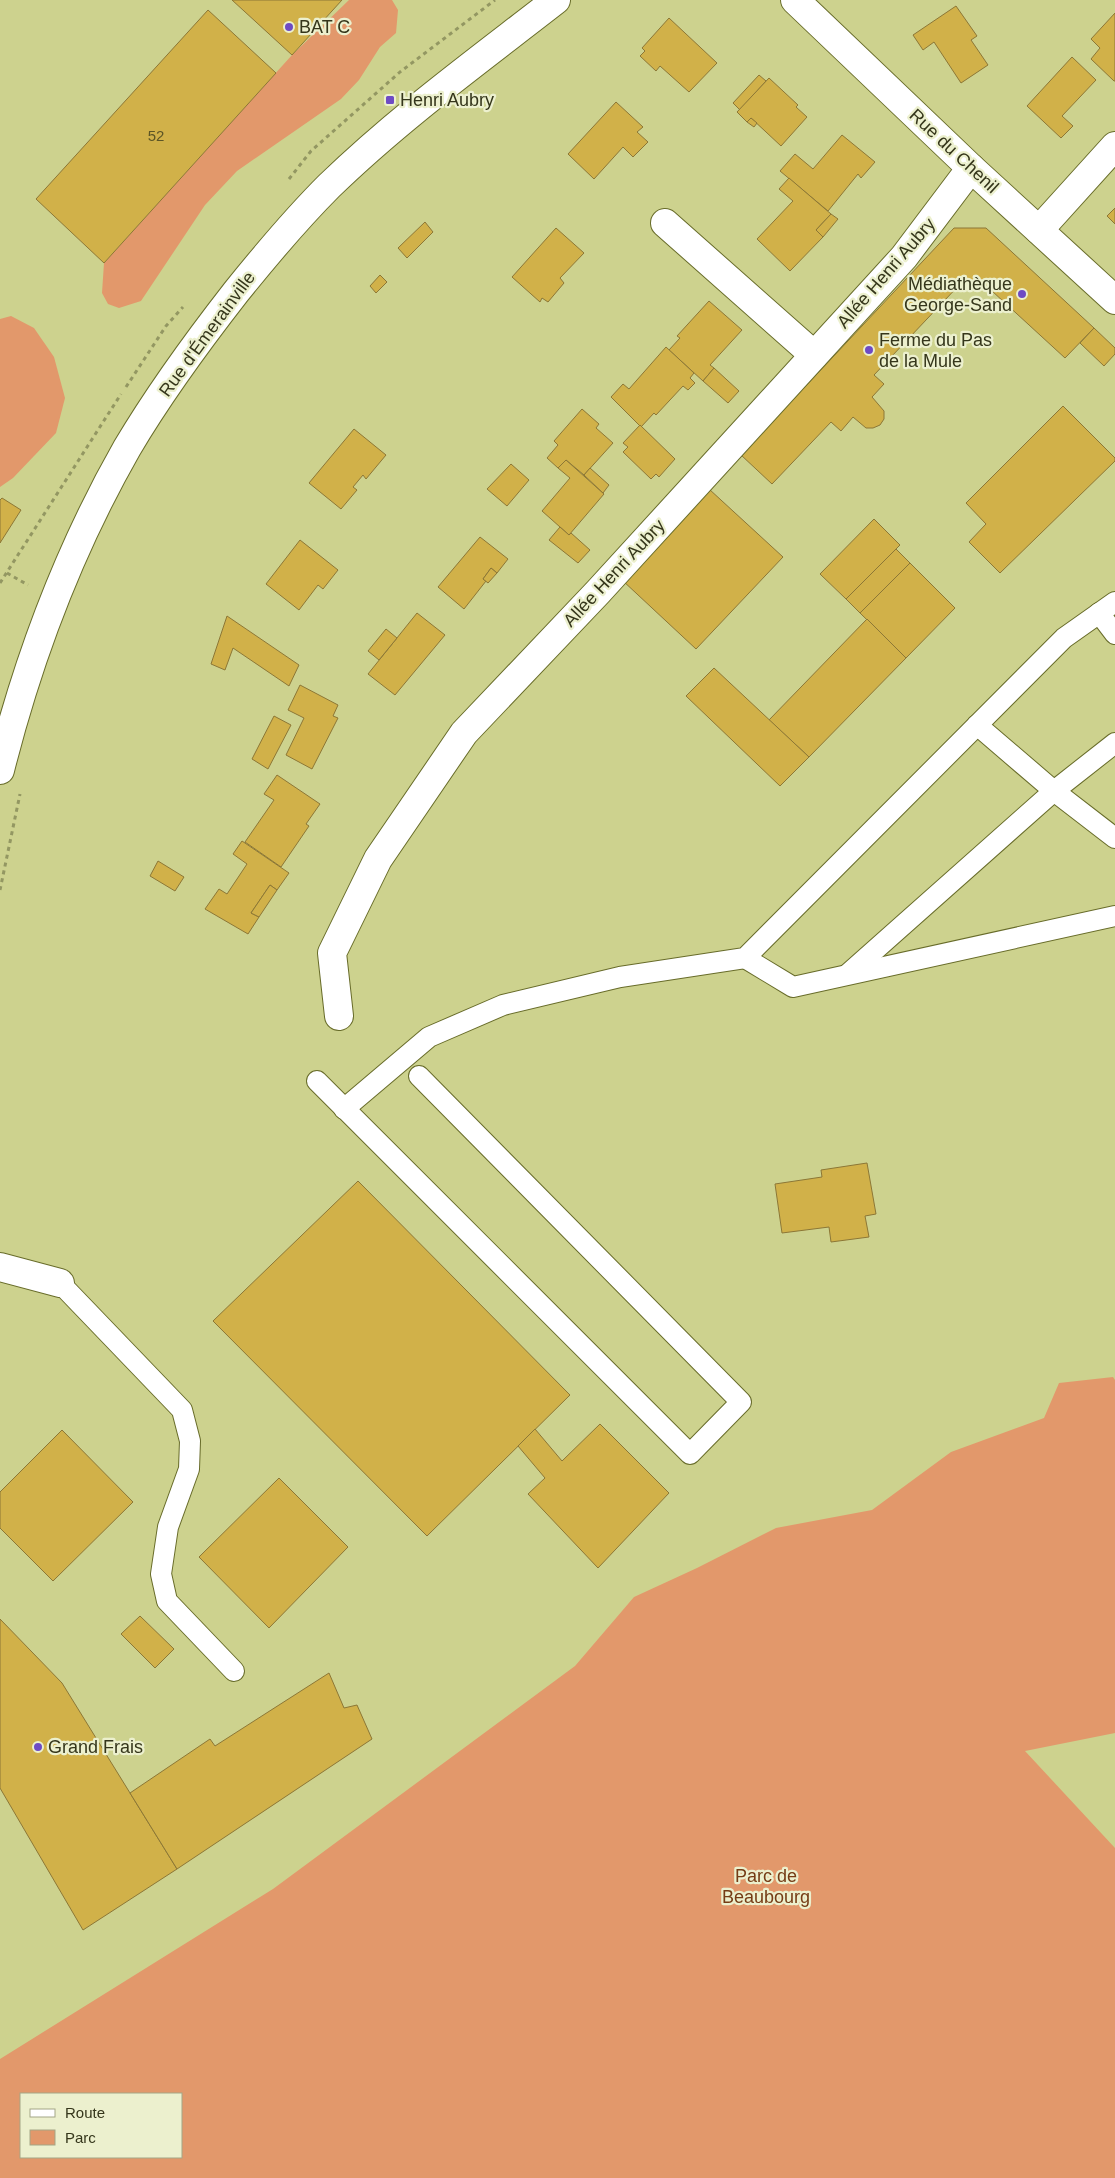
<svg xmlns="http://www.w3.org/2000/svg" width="1115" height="2178" font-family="Helvetica,sans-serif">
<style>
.green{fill:#e2986b;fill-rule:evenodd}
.building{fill:#d1b149;stroke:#8c7736}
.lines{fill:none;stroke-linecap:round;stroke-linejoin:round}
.service-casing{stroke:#686c2a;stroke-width:22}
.minor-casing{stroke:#686c2a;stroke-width:30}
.path{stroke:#939762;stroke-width:3;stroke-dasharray:4 4;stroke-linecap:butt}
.service{stroke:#fff;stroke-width:20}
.minor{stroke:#fff;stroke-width:28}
.poi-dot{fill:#6e4bc4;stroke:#ecf0ce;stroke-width:2}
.labels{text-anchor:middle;stroke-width:4.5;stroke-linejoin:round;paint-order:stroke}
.number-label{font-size:15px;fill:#5c5526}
.poi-label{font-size:18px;fill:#35361b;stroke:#ecf0ce;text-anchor:start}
.street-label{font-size:18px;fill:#35361b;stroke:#ecf0ce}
.park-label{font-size:18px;fill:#753c15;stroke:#ecf0ce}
</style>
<rect width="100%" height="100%" fill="#cdd28e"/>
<g class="green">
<polygon points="349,0 392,0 398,10 396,33 380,47 359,80 341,99 237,171 205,205 141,301 119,308 108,304 102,293 104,263 292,55"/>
<polygon points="11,316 34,328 54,357 65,398 56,433 13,478 0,487 0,319"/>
<path d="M1113,1377L1115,1380V1733L1025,1751L1115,1848V2178H0V2059L273,1889L575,1666L634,1597L697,1568L776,1528L872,1510L951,1452L1044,1418L1059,1383ZM21,2094H181V2157H21Z"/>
</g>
<g class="building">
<polygon points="232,0 342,0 292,55"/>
<polygon points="956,6 977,36 971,40 988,65 961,83 934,42 923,50 913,35"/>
<polygon points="208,10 276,73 104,263 36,199"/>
<polygon points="1115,13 1115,81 1114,81 1091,59 1100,48 1091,39"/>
<polygon points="669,18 717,63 689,92 660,66 656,71 640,56 645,51 642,48"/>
<polygon points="1072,57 1096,80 1062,116 1073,126 1061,138 1027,106"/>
<polygon points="759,75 766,81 740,110 733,103"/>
<polygon points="769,78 798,105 796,107 807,117 781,146 751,118 747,122 737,112"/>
<polygon points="616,102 643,127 637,132 648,142 633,157 623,147 594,179 568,154"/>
<polygon points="751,118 757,123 754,127 747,122"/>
<polygon points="842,135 875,162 861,178 858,174 828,211 780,171 795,154 813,169"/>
<polygon points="789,178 831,214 816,230 823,237 790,271 757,239 793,201 779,189"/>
<polygon points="1115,208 1115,224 1107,216"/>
<polygon points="831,214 838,219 823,237 816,230"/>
<polygon points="425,222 433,232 407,258 398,248"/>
<polygon points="556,228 584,253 560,278 564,283 548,302 542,298 540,302 512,277"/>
<polygon points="954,228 986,228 1094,328 1065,358 980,280 962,282 874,375 884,384 872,397 884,411 884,419 880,425 873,428 866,428 853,417 841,431 831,422 772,484 741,455"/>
<polygon points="380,275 387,282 376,293 370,286"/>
<polygon points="709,301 742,330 710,365 714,368 703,381 669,350 680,338 677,336"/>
<polygon points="1094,328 1115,348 1115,354 1104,366 1080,343"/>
<polygon points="666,347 694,373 690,378 695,383 688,390 683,386 656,415 654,413 641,427 611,397 623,384 629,389"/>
<polygon points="714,368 739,391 728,403 703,381"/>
<polygon points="1063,406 1115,458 1115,461 1000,573 969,542 986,524 966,503"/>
<polygon points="582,409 599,424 596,428 613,443 584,475 566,460 558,468 547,458 558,445 554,441"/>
<polygon points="640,425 675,459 659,477 656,474 651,479 623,452 628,447 623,443"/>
<polygon points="354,429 386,455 366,479 363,475 353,487 357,490 341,509 309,483"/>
<polygon points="566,460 604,494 569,535 542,511 570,478 558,468"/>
<polygon points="511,464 529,480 507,506 487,489"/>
<polygon points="590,468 609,485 603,493 584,475"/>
<polygon points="709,489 783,557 696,649 622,580"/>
<polygon points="2,498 21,510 0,543 0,500"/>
<polygon points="874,519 900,545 846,599 820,574"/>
<polygon points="560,527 569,535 571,533 590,550 578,563 549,540"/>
<polygon points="480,537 508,559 497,573 491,568 483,579 486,581 464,609 438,587"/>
<polygon points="300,540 338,570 323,589 318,585 299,610 266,584"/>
<polygon points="896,549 910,563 860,613 846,599"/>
<polygon points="910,563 955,608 906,658 860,613"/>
<polygon points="491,568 497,573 488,583 483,579"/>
<polygon points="417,613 445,635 395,695 368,674"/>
<polygon points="227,616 299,665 289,686 233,648 225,670 211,664"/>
<polygon points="867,619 906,658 809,757 769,720"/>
<polygon points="386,629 397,638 379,660 368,651"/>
<polygon points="714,668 809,757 780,786 686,696"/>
<polygon points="300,685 338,705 333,716 338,718 312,769 286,755 304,718 288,710"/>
<polygon points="274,716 291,725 268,769 252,759"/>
<polygon points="277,775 320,804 306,824 309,826 281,867 245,842 274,800 264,794"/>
<polygon points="242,841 289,873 277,890 270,885 251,913 259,917 248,934 205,909 219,889 227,894 247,864 233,854"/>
<polygon points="158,861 184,877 175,891 150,876"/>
<polygon points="270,885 277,890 259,917 251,913"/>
<polygon points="867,1163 876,1214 865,1216 869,1237 831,1242 829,1227 782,1233 775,1184 822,1177 821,1170"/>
<polygon points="358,1181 570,1395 427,1536 213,1321"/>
<polygon points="600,1424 669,1493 598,1568 528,1494 545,1478 518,1446 535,1429 562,1461"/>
<polygon points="62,1430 133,1502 53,1581 0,1528 0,1492"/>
<polygon points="279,1478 348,1547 269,1628 199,1557"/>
<polygon points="140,1616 174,1649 155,1668 121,1634"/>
<polygon points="0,1619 62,1683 177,1869 83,1930 0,1788"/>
<polygon points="329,1673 344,1708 357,1705 372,1739 177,1869 130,1793 210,1739 215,1746"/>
</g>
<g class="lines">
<defs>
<g id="service">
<polyline points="1099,613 1115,634"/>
<polyline points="977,725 1054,791 1115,838"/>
<polyline points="745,958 793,987 1115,916"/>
<polyline points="849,973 1054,791 1115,743"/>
<polyline points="317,1081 690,1454 741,1402 419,1076"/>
<polyline points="344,1109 429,1037 503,1005 620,977 745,958 1064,638 1115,602"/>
<polyline points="60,1283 182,1410 190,1441 189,1469 168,1527 161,1574 167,1601 234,1671"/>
</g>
<g id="minor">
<polyline points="795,0 971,168 1115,300"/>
<polyline points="665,223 814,355"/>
<polyline points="1039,230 1115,146"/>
<path d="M0,770C28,659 70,548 127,448C159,394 197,342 236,292C265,256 296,219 329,186C399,118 479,60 556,0"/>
<polyline points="339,1016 332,953 378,859 464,733 598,592 904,257 971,168"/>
<polyline points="0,1267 60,1283"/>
</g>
</defs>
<use href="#service" class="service-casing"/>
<use href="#minor" class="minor-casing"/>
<g class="path">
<polyline points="289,179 311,151 400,72 495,0"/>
<polyline points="126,387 166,326 183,307"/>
<polyline points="7,573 28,585"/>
<polyline points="0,583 121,394"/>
<polyline points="0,890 20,794"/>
</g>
<use href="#service" class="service"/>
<use href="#minor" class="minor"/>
</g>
<g class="poi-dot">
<circle cx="289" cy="27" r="5"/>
<rect x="385" y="95" width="10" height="10" rx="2.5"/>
<circle cx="1022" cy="294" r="5"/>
<circle cx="869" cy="350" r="5"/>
<circle cx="38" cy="1747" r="5"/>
</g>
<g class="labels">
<g class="number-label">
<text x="156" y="141">52</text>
</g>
<g class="poi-label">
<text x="299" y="33">BAT C</text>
<text x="400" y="106">Henri Aubry</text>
<text x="1012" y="290" text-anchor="end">Médiathèque<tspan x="1012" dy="21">George-Sand</tspan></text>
<text x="879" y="346">Ferme du Pas<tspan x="879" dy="21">de la Mule</tspan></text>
<text x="48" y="1753">Grand Frais</text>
</g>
<g class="street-label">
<text transform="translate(954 151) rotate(43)" y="6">Rue du Chenil</text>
<text transform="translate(886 273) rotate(-49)" y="6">Allée Henri Aubry</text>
<text transform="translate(207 334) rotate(-54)" y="6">Rue d'Émerainville</text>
<text transform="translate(614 573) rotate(-47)" y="6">Allée Henri Aubry</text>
</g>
<g class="park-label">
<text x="766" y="1882">Parc de<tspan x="766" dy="21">Beaubourg</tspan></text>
</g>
</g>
<rect x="20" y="2093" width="162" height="65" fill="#ecf0ce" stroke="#a3a686"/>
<rect x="30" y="2109" width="25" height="8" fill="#ffffff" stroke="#a3a686"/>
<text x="65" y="2118" font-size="15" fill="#35361b">Route</text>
<rect x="30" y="2130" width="25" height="15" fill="#e2986b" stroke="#a3a686"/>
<text x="65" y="2143" font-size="15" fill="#35361b">Parc</text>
</svg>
